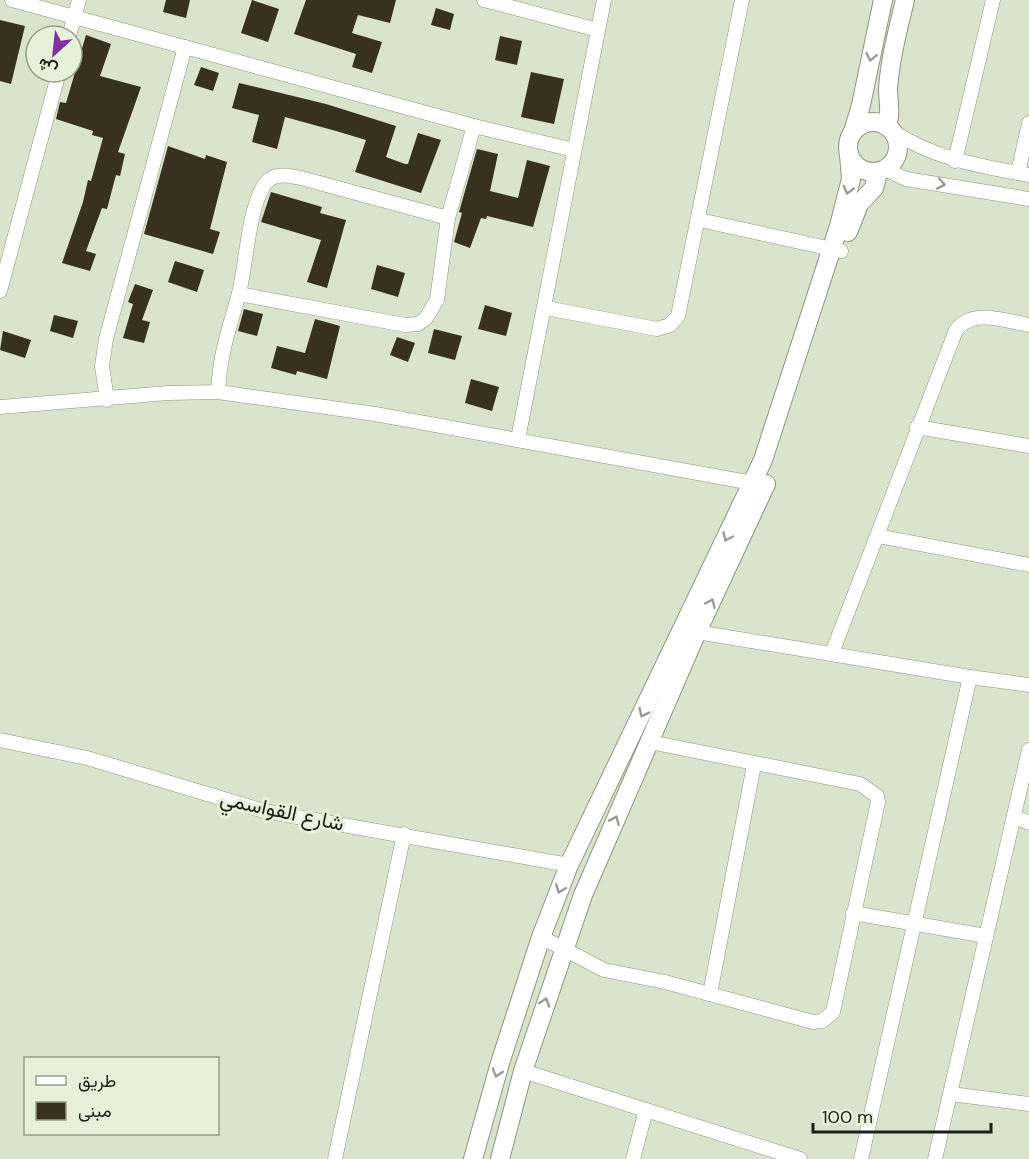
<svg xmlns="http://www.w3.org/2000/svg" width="1029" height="1159" font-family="'DM Sans',Vazirmatn,sans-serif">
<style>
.building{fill:#38311f}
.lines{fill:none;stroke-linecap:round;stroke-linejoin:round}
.street-casing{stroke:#8d9580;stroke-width:15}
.secondary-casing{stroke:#8d9580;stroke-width:20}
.street{stroke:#fff;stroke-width:14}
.secondary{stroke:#fff;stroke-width:18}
.oneway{stroke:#999b97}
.labels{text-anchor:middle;stroke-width:6;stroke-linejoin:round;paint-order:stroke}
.street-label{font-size:21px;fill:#1d2017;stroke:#e7f0d9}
</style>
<rect width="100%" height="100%" fill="#dae3cc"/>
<g class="building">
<polygon points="166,0 190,0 186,18 163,12"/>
<polygon points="252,0 279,9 268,42 241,33"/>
<polygon points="306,0 396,0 390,23 358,15 352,33 382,42 372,73 352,67 356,54 294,34"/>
<polygon points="436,8 454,14 450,30 431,25"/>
<polygon points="0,20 25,26 11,84 0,81"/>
<polygon points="86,35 111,44 100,76 141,87 118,152 125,154 120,176 116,175 107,209 102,208 86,251 96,254 90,271 62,263 83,202 88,180 91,181 103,138 92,135 93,131 56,119 60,102 66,103"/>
<polygon points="500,36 522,41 517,65 495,60"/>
<polygon points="201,67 219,73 213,91 194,85"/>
<polygon points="531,72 564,79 554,124 521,117"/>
<polygon points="239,83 326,104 396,126 386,157 405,164 408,164 418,133 441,140 421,193 355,172 366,140 336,131 285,117 277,149 252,142 259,115 232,108"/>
<polygon points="168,146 205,159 206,155 227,162 210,229 220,232 213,254 144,234"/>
<polygon points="477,149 498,154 490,191 518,198 527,160 550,166 533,227 487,216 486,219 481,218 470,248 454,242 462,213 459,212"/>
<polygon points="271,192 322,207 320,213 346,220 327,288 307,282 321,240 261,222"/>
<polygon points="175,261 204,270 197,292 168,282"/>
<polygon points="377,265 405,273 398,297 371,289"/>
<polygon points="135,284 153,290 142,320 150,322 144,343 123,338 133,304 128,302"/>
<polygon points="485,305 512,313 506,336 478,329"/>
<polygon points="244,309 263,314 257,336 238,331"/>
<polygon points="54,315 78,321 73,338 50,331"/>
<polygon points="315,319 340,326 327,379 297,371 296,375 271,368 277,346 305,353"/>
<polygon points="434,329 462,336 455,360 428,353"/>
<polygon points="3,331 31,340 25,358 0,350"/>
<polygon points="397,337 415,343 408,362 390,355"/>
<polygon points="471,379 499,387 492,411 465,403"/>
</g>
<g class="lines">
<defs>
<g id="street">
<polyline points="12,0 474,126 574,150"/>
<polyline points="484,0 598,30"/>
<polyline points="69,36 79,0"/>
<path d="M892,131C935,159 979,166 1029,175"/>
<polyline points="955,161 993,0"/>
<polyline points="885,169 906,179 1029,199"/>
<polyline points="1018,173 1029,123"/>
<polyline points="700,220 841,251"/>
<polyline points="0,291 59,72"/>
<polyline points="239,294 405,325 418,324 426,318 437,300 448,218 474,126"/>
<polyline points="546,308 657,329 670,325 678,316 742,0"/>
<path d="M218,392C220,352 229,330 239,293C246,268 249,194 270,179C279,173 291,176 301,178L448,218"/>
<polyline points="107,400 102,366 106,339 185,47"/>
<polyline points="0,407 168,393 218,392 375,414 758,484"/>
<polyline points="917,427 1029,446"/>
<polyline points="518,439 604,0"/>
<polyline points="878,536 1029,565"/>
<polyline points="697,632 970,677 1029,685"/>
<path d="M832,653L956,330C973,308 1005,321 1029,325"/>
<polyline points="0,740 87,758 264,811 569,865"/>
<polyline points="1014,816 1029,823"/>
<polyline points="853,913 986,936"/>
<polyline points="541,937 604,970 665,982 813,1022 822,1021 833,1012 878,802 877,796 860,784 650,742"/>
<polyline points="710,994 754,765"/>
<polyline points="523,1071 800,1159"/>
<polyline points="951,1094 1029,1104"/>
<polyline points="335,1159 404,834"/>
<polyline points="633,1159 646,1110"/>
<polyline points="861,1159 970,677"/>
<polyline points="935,1159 1029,750"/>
</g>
<g id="secondary">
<circle cx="873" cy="147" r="25"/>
<path d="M886,126C892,116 888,101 888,89C890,59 898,29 905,0"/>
<polyline points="853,132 861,105 883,0"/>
<polyline points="848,232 859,204 874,188 878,172"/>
<polyline points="473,1159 500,1063 541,937 569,865 763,460 839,226 851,179 849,154"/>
<polyline points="500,1159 523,1071 583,895 697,632 766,484"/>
</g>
</defs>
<use href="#street" class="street-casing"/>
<use href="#secondary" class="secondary-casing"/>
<use href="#street" class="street"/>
<use href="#secondary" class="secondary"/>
</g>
<defs><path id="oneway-chevron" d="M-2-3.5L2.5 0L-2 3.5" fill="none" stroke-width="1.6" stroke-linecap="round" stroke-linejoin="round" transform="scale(1.5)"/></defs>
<g class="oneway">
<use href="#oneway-chevron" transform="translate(871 57) rotate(101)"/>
<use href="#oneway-chevron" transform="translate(941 184) rotate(10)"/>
<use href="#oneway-chevron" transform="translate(848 190) rotate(105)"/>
<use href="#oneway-chevron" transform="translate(727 537) rotate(115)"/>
<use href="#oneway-chevron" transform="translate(711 603) rotate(-65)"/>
<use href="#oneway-chevron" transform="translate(643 713) rotate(116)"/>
<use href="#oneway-chevron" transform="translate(615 820) rotate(-66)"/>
<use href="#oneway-chevron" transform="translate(560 889) rotate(111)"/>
<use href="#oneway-chevron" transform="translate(545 1002) rotate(-72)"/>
<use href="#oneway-chevron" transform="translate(497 1073) rotate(107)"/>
</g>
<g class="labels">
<g class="street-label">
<text transform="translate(282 811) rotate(12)" y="7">شارع القواسمي</text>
</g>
</g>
<rect x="24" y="1057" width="195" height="78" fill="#e7f0d9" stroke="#969d8b" stroke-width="1.5"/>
<rect x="36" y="1076" width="30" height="9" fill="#ffffff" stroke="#969d8b" stroke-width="1.5"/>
<text x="78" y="1087" font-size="18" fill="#1d2017">طريق</text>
<rect x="36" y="1102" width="30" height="18" fill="#38311f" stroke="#969d8b" stroke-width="1.5"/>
<text x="78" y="1117" font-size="18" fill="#1d2017">مبنى</text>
<g transform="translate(54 54) rotate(207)"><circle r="28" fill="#e7f0d9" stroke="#969d8b" stroke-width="1.5"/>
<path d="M0-4.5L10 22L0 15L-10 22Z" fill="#7d32a4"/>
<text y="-9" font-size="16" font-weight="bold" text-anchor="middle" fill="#1d2017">ش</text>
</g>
<path d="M813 1123v9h178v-9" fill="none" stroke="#1d2017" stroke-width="3"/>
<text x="822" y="1123" font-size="18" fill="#1d2017" stroke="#e7f0d9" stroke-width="4.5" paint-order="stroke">100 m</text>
</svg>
